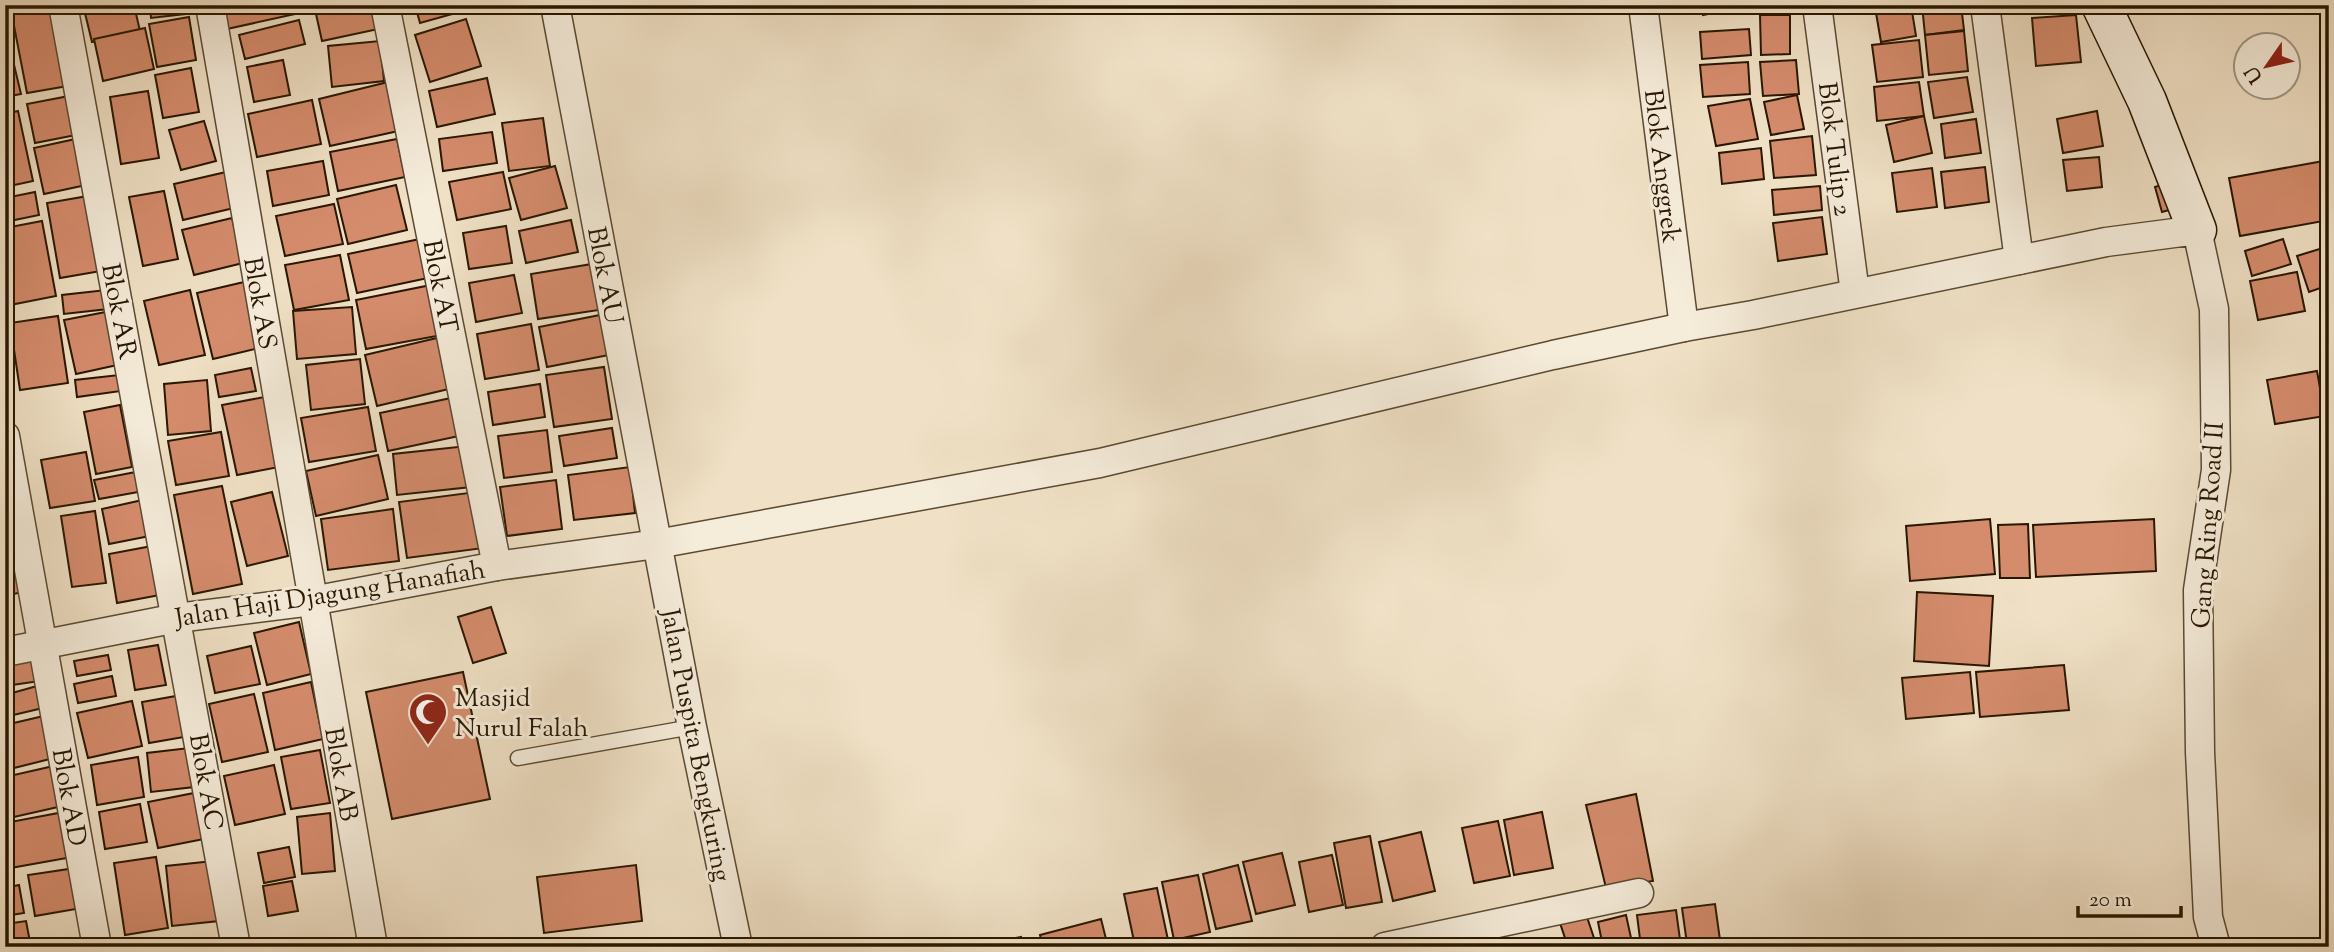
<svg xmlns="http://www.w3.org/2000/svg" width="2334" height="952" font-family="'Sorts Mill Goudy',serif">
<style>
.building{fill:#d58c6d;stroke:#291700;stroke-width:2}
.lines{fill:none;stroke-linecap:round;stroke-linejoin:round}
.lane-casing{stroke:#5b4a32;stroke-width:17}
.street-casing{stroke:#5b4a32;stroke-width:31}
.secondary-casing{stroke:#291700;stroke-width:41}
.lane{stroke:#f5ecda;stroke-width:14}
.street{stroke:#f5ecda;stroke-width:28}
.secondary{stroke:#f5ecda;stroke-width:38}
.labels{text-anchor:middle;stroke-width:6;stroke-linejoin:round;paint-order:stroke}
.street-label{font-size:26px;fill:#291700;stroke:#f5ecda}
.poi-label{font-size:26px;fill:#291700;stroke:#f5ecda;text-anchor:start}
</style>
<rect width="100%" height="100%" fill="#f0e1c6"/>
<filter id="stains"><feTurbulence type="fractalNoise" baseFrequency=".00286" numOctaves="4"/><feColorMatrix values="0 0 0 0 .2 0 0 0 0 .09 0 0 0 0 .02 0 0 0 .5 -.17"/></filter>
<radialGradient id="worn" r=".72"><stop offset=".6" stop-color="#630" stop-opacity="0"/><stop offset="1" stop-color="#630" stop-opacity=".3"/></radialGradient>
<g class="building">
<polygon points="10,5 53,5 68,86 27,93"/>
<polygon points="83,5 134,5 140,31 92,42"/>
<polygon points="150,5 193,5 194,13 151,18"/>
<polygon points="221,5 293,5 295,14 227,29"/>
<polygon points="303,5 331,5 305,11"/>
<polygon points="314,5 378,5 383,28 322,41"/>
<polygon points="415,5 469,5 470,9 420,23"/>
<polygon points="1701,5 1742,5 1743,7 1703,15"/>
<polygon points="1751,5 1790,5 1791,8 1751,10"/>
<polygon points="1889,5 1911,5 1916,36 1881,42 1875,7"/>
<polygon points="1922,5 1961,5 1964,30 1925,35"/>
<polygon points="5,14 12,42 5,43"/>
<polygon points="1760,15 1790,15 1790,54 1761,55"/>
<polygon points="2076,15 2081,62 2036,66 2032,18"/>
<polygon points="189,17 196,60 157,67 149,24"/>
<polygon points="466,19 481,66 430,82 415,35"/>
<polygon points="299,20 305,44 245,59 239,35"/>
<polygon points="145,28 154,69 103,81 94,39"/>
<polygon points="1749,29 1751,55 1702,59 1700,32"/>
<polygon points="1964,31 1968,71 1929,75 1925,35"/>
<polygon points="1919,40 1923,77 1877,82 1872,45"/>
<polygon points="380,41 384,81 332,87 328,46"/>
<polygon points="10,48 21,94 5,97 5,49"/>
<polygon points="283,60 290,95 254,102 247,67"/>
<polygon points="1796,60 1799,94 1763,96 1760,62"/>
<polygon points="1748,62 1750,94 1703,97 1700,65"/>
<polygon points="191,68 199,112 163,118 155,75"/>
<polygon points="1967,77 1973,112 1934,118 1928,82"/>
<polygon points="487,78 495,114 437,127 429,91"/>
<polygon points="392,81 403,130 330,146 319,99"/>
<polygon points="1919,82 1924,116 1877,121 1874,87"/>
<polygon points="148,91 159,158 121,164 110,97"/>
<polygon points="1797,95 1804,129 1771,135 1764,102"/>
<polygon points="69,96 76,135 35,143 27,104"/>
<polygon points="1750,99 1758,139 1716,146 1708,106"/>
<polygon points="312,100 321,144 257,157 248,114"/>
<polygon points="18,111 33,181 5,187 5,114"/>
<polygon points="2097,111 2103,146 2063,153 2057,119"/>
<polygon points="1924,116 1932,153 1894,162 1886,125"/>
<polygon points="543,118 550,166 509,171 502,123"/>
<polygon points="1976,119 1981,153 1945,158 1941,124"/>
<polygon points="204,121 216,161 181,170 169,130"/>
<polygon points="492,132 497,163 443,171 439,139"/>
<polygon points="1812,136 1816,175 1774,178 1770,141"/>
<polygon points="80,138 91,184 44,194 34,148"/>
<polygon points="397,139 405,177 338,191 330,152"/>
<polygon points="1761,148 1764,179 1722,184 1719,153"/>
<polygon points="2099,157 2102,187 2067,191 2063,160"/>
<polygon points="2329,160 2329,220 2240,236 2229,178"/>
<polygon points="323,161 329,195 273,206 267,171"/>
<polygon points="555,166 567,208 521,220 509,178"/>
<polygon points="1985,167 1989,202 1945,208 1941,172"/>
<polygon points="1932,168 1937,207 1897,212 1892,173"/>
<polygon points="226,172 234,208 183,220 174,184"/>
<polygon points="503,172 511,209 457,220 449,182"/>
<polygon points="2179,180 2187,205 2162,212 2155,187"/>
<polygon points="396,185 407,230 348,244 337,199"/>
<polygon points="1820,186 1822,210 1774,215 1772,190"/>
<polygon points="164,191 178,259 143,266 129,197"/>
<polygon points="35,192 39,215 5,222 5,198"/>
<polygon points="88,196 101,271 60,278 47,203"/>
<polygon points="334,204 343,244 285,256 276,216"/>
<polygon points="1822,217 1827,254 1778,261 1773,223"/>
<polygon points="232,218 243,263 194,275 182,230"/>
<polygon points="571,220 578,252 526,263 519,231"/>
<polygon points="42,221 56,296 10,305 5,279 5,228"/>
<polygon points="506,226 512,263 469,269 463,233"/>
<polygon points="420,239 428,278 357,293 348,254"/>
<polygon points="2283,239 2291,264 2252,276 2245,251"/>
<polygon points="2329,246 2329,285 2309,292 2297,256"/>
<polygon points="340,255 349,300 294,310 285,265"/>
<polygon points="592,264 599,310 538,319 531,274"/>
<polygon points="2297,272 2305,311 2258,320 2250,281"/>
<polygon points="514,275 522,313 476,322 469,283"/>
<polygon points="244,282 259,348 213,359 197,293"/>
<polygon points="431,285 442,335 366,349 356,300"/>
<polygon points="106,290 108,309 64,314 62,295"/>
<polygon points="190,290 205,355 159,365 144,301"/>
<polygon points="352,307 356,354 297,359 293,311"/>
<polygon points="111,311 122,364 76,374 64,320"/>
<polygon points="600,315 609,355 547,367 539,327"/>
<polygon points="58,316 68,383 20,390 10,323"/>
<polygon points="531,324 539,370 485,379 477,334"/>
<polygon points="441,337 453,388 377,406 365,355"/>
<polygon points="360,359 365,404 311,410 306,365"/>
<polygon points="604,367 612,419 554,427 546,375"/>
<polygon points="251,368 256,391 219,397 215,375"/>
<polygon points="2317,371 2325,416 2275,424 2267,380"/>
<polygon points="119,375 121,391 77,397 75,380"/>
<polygon points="207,380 211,431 168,435 164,384"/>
<polygon points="540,384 545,417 493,425 488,392"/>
<polygon points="270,396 284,466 237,475 222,405"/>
<polygon points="451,398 459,436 388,451 380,413"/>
<polygon points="120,405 132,467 96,474 84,412"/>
<polygon points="368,407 376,451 309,462 301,418"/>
<polygon points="612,428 617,458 564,466 559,436"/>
<polygon points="547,430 552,472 504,478 498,436"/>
<polygon points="221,432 229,476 176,485 168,441"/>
<polygon points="467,446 471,487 397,495 393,454"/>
<polygon points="86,452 95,501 50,508 41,460"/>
<polygon points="378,455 388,499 316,516 306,471"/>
<polygon points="630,467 635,513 574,520 568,475"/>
<polygon points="141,471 144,491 99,499 94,480"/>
<polygon points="556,480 562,529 507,536 500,487"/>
<polygon points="222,486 242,584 193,594 174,495"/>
<polygon points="272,492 288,556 247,566 231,502"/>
<polygon points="476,492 484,548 407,558 399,502"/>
<polygon points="147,499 155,535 109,544 102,509"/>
<polygon points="393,509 399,561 328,570 321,519"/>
<polygon points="95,511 106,583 72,587 61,516"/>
<polygon points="1990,519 1995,574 1910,581 1906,526"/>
<polygon points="2154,519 2156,571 2036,577 2033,525"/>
<polygon points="15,522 31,590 5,596 5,524"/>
<polygon points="2028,524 2030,578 2000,578 1998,525"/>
<polygon points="152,546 160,595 117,603 109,554"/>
<polygon points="1917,592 1993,596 1989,666 1914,661"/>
<polygon points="491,607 506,653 473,663 458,617"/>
<polygon points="299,622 311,674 267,685 254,633"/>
<polygon points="158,645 166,685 135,690 128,650"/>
<polygon points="251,646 260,684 215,693 207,656"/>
<polygon points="108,655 111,670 77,676 74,661"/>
<polygon points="36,658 40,681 5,686 5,662"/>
<polygon points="2064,665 2069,710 1980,717 1976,672"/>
<polygon points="463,672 490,799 392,819 366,692"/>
<polygon points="1970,672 1974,713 1906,719 1902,678"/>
<polygon points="112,676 116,696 78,703 74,684"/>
<polygon points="311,682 323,739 275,750 263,693"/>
<polygon points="37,686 43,708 5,717 5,695"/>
<polygon points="254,694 268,752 222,762 209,704"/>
<polygon points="176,696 184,737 149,743 142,702"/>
<polygon points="132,701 142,746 88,758 77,713"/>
<polygon points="48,715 58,757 14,768 5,725"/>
<polygon points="189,748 194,787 151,792 147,753"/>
<polygon points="320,750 330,803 291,809 281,757"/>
<polygon points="138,757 144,797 97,805 91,765"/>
<polygon points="58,765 67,805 5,819 5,777"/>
<polygon points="274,765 285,814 235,825 224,776"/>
<polygon points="194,793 204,839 158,848 148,802"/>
<polygon points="1636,794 1653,881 1606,888 1586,805"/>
<polygon points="140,804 147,842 105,849 99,812"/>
<polygon points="69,811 78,856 5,869 5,823"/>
<polygon points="1542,812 1553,868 1514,875 1504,820"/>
<polygon points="330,813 335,871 302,874 297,817"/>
<polygon points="1498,821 1510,876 1474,883 1462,828"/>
<polygon points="1421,832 1435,891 1393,901 1379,842"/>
<polygon points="1370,836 1382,902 1346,908 1334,843"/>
<polygon points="289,847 295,877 264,883 258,853"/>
<polygon points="1282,853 1295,905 1256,914 1243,862"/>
<polygon points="1332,855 1343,905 1309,912 1299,862"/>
<polygon points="156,857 168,928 125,935 114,863"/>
<polygon points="213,861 219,921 172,926 166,866"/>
<polygon points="636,865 642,921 544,933 537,877"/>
<polygon points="1238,865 1252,921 1216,929 1203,874"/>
<polygon points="69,869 76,909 35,916 28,875"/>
<polygon points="1198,875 1210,932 1174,940 1162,882"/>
<polygon points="292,881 298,911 268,916 263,886"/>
<polygon points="19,885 24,913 5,916 5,888"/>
<polygon points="1157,888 1168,940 1135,946 1124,894"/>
<polygon points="1715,904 1720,940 1687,944 1682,908"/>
<polygon points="1676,910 1681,947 1641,947 1637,915"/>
<polygon points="1586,914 1597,947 1568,947 1560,923"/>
<polygon points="1626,915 1633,947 1603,947 1598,922"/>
<polygon points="1101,919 1108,947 1043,947 1040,935"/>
<polygon points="26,921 31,947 5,947 5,924"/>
<polygon points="1021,937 1023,947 971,947"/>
<polygon points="937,939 938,947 902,947"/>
<polygon points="1505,940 1507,947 1484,947"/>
<polygon points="353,942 354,947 334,947"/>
</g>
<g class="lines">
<defs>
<polyline id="lane" points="518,758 692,727"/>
<g id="street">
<polyline points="63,5 236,947"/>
<polyline points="210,5 373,947"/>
<polyline points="385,5 497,566"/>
<polyline points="555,5 692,727 738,947"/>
<polyline points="1643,5 1684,327"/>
<polyline points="1817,5 1855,293"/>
<polyline points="1985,5 2019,260"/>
<polyline points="5,436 97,947"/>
<polyline points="5,652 177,618 312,601 497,566 657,544 1100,463 1553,355 1684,327 1753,315 2106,242 2197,230 2214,309 2216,470 2198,590 2200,752 2208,917 2216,947"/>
<polyline points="1385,947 1639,893"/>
</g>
<polyline id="secondary" points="2101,5 2147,101 2197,230"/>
</defs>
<use href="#lane" class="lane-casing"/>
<use href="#street" class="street-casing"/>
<use href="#secondary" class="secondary-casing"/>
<use href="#lane" class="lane"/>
<use href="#street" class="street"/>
<use href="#secondary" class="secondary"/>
</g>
<defs>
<symbol id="mosque-pin" viewBox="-11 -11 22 30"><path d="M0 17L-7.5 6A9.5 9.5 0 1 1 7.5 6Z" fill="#8f2418" stroke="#f5ecda"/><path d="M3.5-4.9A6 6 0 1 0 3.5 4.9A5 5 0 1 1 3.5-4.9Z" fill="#fff"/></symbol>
</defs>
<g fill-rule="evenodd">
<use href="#mosque-pin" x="406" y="690" width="44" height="60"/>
</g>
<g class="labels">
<g class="street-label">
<text transform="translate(1836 149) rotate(83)" y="9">Blok Tulip 2</text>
<text transform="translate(1663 166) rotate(83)" y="9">Blok Anggrek</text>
<text transform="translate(606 275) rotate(79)" y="9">Blok AU</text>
<text transform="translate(441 286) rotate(79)" y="9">Blok AT</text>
<text transform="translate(261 303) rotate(80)" y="9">Blok AS</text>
<text transform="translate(120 311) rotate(79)" y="9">Blok AR</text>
<text transform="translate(2207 525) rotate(-86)" y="9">Gang Ring Road II</text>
<text transform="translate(330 593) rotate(-9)" y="9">Jalan Haji Djagung Hanafiah</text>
<text transform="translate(697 745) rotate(79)" y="9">Jalan Puspita Bengkuring</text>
<text transform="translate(342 774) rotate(80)" y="9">Blok AB</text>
<text transform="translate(207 782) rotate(80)" y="9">Blok AC</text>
<text transform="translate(70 797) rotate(80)" y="9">Blok AD</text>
</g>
<g class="poi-label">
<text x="455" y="706">Masjid<tspan x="455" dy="30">Nurul Falah</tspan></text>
</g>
</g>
<rect width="2334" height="952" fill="none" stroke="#f0e1c6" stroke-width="28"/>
<rect x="7" y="7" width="2320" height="938" fill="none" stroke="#291700" stroke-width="3.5"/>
<rect x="14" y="14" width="2306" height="924" fill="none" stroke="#291700" stroke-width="2"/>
<g transform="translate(2267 66) rotate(236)"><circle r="33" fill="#f5ecda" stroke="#a39783" stroke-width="2"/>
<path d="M0-5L12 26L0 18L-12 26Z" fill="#8f2418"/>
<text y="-10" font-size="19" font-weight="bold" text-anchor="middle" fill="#291700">U</text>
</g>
<path d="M2078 906v10h103v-10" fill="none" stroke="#291700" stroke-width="3.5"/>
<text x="2089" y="906" font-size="21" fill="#291700" stroke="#f5ecda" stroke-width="5" paint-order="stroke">20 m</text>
<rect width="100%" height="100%" filter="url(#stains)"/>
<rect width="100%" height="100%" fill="url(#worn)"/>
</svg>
